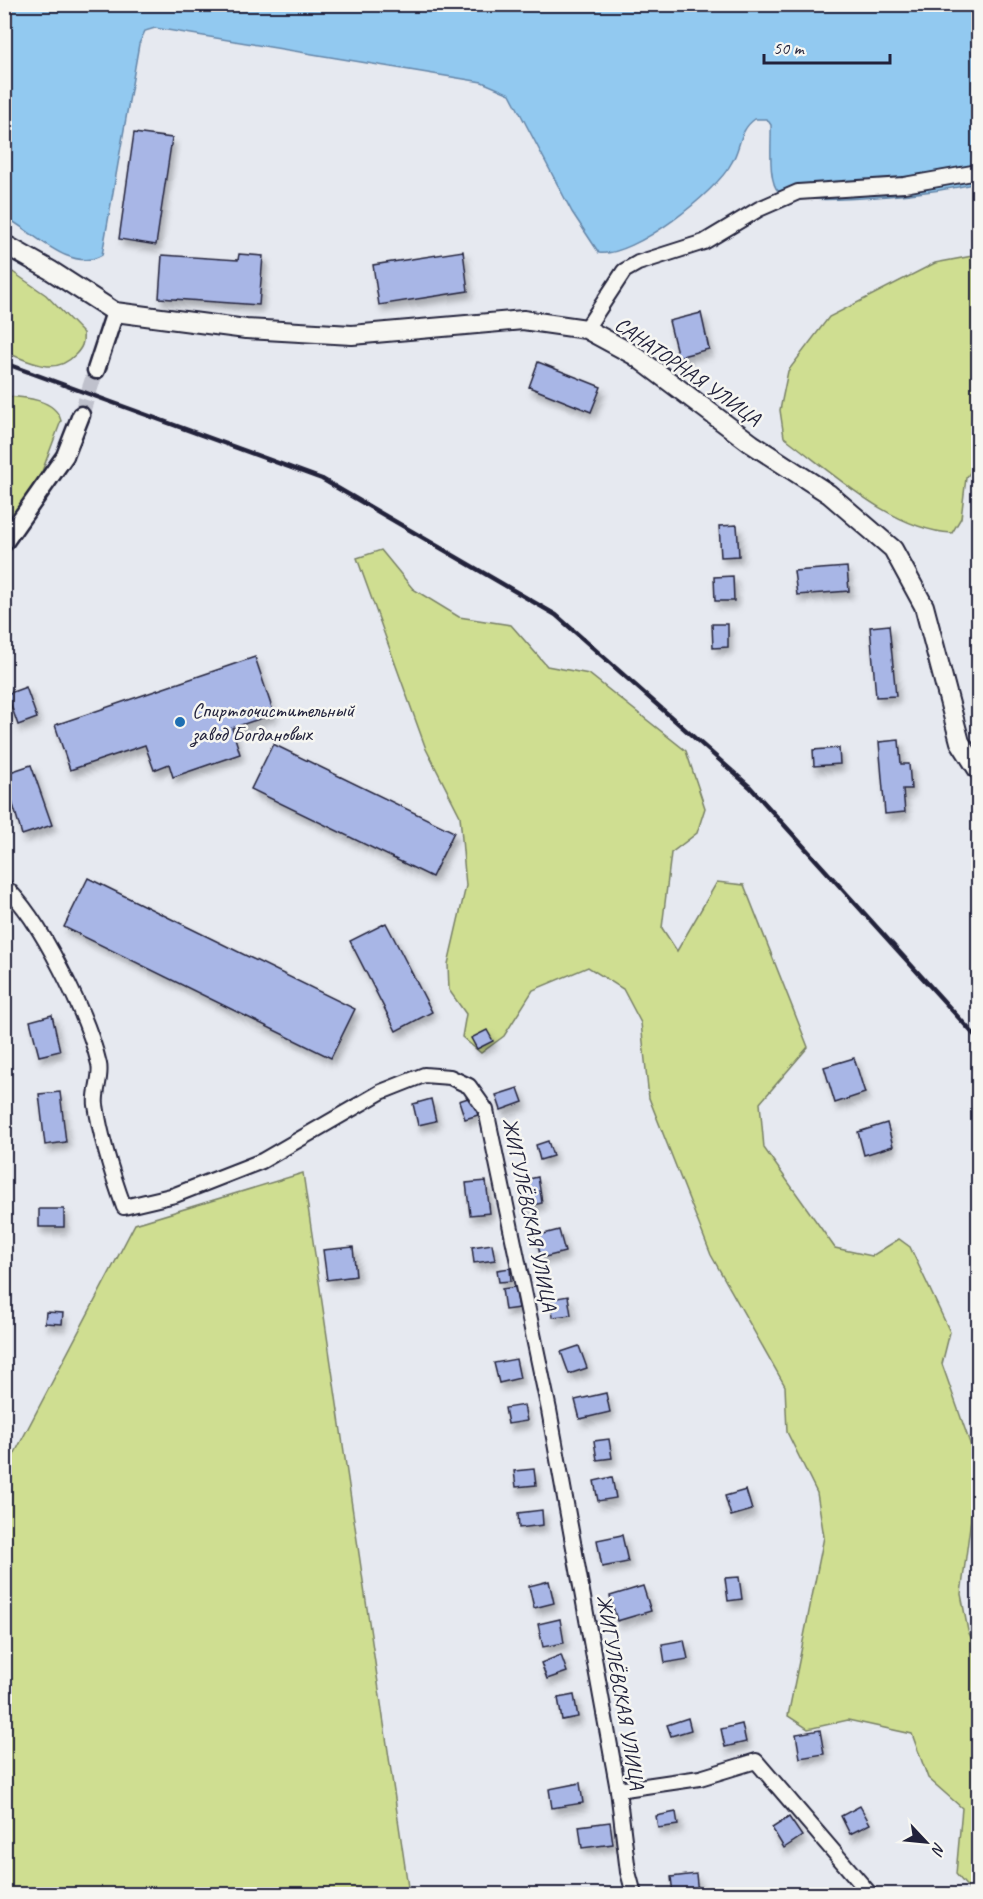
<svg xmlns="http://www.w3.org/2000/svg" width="983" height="1899" font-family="Caveat,sans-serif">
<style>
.green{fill:#cfde91;stroke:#788066;stroke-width:1.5}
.water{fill:#92c9f0;stroke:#6586a8;stroke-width:1.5}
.building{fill:#a8b6e6;stroke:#22223b;stroke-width:1.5;filter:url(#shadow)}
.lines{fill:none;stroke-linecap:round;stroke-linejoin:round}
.tertiary-tunnel{stroke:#bfc1cc;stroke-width:16;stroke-dasharray:16 8;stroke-linecap:butt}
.minor-casing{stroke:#22223b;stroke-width:18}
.tertiary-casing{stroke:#22223b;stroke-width:21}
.secondary-casing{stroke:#22223b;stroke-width:22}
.minor{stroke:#f6f6f2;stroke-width:14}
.tertiary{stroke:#f6f6f2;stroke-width:16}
.secondary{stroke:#f6f6f2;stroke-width:18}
.rail{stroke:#22223b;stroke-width:4.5}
.poi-dot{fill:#1f6fb2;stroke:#f6f6f2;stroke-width:2}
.labels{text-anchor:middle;stroke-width:5;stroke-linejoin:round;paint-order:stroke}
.street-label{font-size:21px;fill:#22223b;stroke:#f6f6f2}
.poi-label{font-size:21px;fill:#22223b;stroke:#f6f6f2;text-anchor:start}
</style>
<defs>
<filter id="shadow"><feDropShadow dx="3.5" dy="6" stdDeviation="3" flood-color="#0004"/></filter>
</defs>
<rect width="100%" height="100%" fill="#e6e9f0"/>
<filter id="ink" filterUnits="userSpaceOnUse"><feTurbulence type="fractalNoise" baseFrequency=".0167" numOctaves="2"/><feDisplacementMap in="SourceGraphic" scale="12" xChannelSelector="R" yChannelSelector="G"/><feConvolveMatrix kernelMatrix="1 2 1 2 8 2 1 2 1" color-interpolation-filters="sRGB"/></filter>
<g filter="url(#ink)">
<g class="green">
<path d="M978,255V462L966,478L961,518L952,533C891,530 832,472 784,437L780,410L788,371L829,317L935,263Z"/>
<path d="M4,266L46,295L83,333C84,343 82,348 75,355C54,377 29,361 5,352Z"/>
<path d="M5,396C24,397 56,399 61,421L41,474L5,526Z"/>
<polygon points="381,550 413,589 459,617 511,625 547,666 589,674 686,751 705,808 697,833 671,853 662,928 677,951 717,882 744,885 808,1047 760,1103 764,1148 835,1248 872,1256 899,1239 910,1247 950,1332 942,1364 978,1466 961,1594 968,1631 978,1652 978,1886 969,1889 956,1874 962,1808 928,1778 912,1734 848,1720 808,1729 788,1716 824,1537 817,1493 787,1432 785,1386 711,1255 649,1098 641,1023 623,989 588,967 533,990 504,1036 481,1053 462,1037 466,1014 449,990 448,964 466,886 460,816 426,749 357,558"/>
<polygon points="303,1173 408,1887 404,1894 5,1894 5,1472 135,1224"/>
</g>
<path class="water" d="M4,5H978V182C951,192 800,209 779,192C767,182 772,140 771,125L767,119H755C739,130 741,147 732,162C717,192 633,258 599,253L572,212L510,94L482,82L155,28L145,31L139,44L102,255C70,274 32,230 5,217Z"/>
<g class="building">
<polygon points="134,133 172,138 156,245 119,239"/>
<polygon points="463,251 468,291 379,305 373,265"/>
<polygon points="239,254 263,256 259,305 159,298 162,255 238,260"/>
<polygon points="701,313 709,349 678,357 669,321"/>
<polygon points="538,362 601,387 591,412 529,387"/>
<polygon points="737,525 739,556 721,557 719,526"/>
<polygon points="847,567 849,591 797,595 794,571"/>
<polygon points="733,576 734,601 715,601 714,577"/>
<polygon points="712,624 728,624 728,647 713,648"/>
<polygon points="889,625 896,696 876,697 870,627"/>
<polygon points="255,657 274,714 232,728 240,754 173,777 169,764 154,770 145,745 70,770 55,725"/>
<polygon points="26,687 37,718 18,725 7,694"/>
<polygon points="899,740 901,764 909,764 911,789 903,789 905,812 885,814 879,742"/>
<polygon points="273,744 454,832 432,877 251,789"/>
<polygon points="839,748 840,764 814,766 813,750"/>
<polygon points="31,765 52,825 22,835 4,774"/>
<polygon points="88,878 355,1009 331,1058 64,927"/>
<polygon points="386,923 432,1012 396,1031 350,941"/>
<polygon points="52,1015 60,1051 39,1056 30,1021"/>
<polygon points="487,1030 493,1041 477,1049 471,1038"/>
<polygon points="854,1058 865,1093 835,1103 824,1067"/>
<polygon points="518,1088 523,1102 501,1110 496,1095"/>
<polygon points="60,1092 66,1142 45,1145 39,1094"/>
<polygon points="471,1097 478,1115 465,1119 459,1101"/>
<polygon points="431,1099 436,1121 418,1125 413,1104"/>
<polygon points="887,1123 893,1146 864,1155 858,1132"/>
<polygon points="548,1141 553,1156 540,1160 536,1145"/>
<polygon points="538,1177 542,1203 524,1207 520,1181"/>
<polygon points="486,1181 490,1213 470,1215 466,1183"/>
<rect x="39" y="1209" width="25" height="18"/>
<polygon points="559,1230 565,1252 541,1258 536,1236"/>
<polygon points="492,1244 495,1260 474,1263 472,1247"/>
<polygon points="353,1247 356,1276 327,1280 323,1250"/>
<polygon points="510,1268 511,1281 499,1282 497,1270"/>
<polygon points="515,1287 519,1308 505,1310 502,1289"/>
<polygon points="568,1296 571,1315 553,1317 551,1299"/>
<polygon points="46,1312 63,1313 62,1324 45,1323"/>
<polygon points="579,1346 587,1368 569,1374 561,1352"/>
<polygon points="516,1359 520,1378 499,1383 494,1363"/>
<polygon points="606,1393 610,1412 580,1419 575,1400"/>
<polygon points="524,1405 527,1421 508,1424 505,1408"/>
<polygon points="609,1439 612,1458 597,1460 594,1441"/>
<polygon points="534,1469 536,1485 516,1487 514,1471"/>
<polygon points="612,1477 616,1498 598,1501 594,1481"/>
<polygon points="746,1490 752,1510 731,1516 725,1496"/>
<polygon points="542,1510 543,1525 519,1528 518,1513"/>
<polygon points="622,1535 628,1562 602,1567 597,1540"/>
<polygon points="739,1577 742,1599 728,1601 725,1578"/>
<polygon points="549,1581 554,1603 534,1608 529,1586"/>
<polygon points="643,1586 651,1611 617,1621 610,1596"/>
<polygon points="560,1619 564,1643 543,1647 538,1624"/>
<polygon points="684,1640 688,1659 665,1663 662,1644"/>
<polygon points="561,1655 567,1672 547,1679 541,1663"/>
<polygon points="574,1695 578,1717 562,1720 558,1698"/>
<polygon points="688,1718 691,1730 671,1736 667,1725"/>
<polygon points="742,1724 746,1742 725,1747 721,1729"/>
<polygon points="820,1730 824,1754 800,1758 796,1734"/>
<polygon points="580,1783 583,1803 552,1808 549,1789"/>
<polygon points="860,1806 870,1824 850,1834 841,1816"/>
<polygon points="676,1812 678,1825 658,1828 656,1816"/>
<polygon points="789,1817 802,1836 784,1848 772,1828"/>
<polygon points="610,1822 613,1844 582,1848 579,1826"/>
<polygon points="696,1874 698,1894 673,1894 671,1877"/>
</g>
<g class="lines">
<polyline class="tertiary-tunnel" points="81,415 96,370"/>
<defs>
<g id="minor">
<polyline points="586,329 624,271 638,263 704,242 759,209 798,192 904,185 978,172"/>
<path d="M4,886C40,917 88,1017 99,1064C102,1077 94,1092 96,1105C101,1139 112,1174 124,1207L175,1195L262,1161L381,1092L424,1075L450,1077L469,1086L486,1110L549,1410L618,1790L628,1872L634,1894"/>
<polyline points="618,1790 700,1778 756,1761 870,1894"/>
</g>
<g id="tertiary">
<polyline points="96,370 115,312"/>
<polyline points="4,543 65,456 81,415"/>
</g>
<polyline id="secondary" points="4,244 50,270 115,312 246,329 352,335 523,320 586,329 634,355 752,444 829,494 893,549 924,606 960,742 978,770"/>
</defs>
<use href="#minor" class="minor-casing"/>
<use href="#tertiary" class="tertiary-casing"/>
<use href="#secondary" class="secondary-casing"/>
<use href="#minor" class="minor"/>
<use href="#tertiary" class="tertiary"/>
<use href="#secondary" class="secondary"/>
<polyline class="rail" points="4,363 322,479 556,615 750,787 978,1039"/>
</g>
</g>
<circle class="poi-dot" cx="180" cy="722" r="6"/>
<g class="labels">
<g class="street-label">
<text transform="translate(688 371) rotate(35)" y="7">САНАТОРНАЯ УЛИЦА</text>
<text transform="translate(530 1214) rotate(78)" y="7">ЖИГУЛЁВСКАЯ УЛИЦА</text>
<text transform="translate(621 1692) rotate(80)" y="7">ЖИГУЛЁВСКАЯ УЛИЦА</text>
</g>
<g class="poi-label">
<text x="192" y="717">Спиртоочистительный<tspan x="192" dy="24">завод Богдановых</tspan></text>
</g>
</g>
<rect width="983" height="1899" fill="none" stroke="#f6f6f2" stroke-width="24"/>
<rect x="12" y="12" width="959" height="1875" fill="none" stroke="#22223b" stroke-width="2" filter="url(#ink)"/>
<g transform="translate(926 1842) rotate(116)" stroke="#f6f6f2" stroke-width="4.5" paint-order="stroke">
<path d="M0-4.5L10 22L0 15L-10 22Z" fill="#22223b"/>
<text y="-9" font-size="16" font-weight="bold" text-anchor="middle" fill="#22223b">N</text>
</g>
<path d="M764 54v9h126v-9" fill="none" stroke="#22223b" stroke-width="3"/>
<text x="773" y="54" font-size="18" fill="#22223b" stroke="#f6f6f2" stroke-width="4.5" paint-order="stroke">50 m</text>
</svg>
